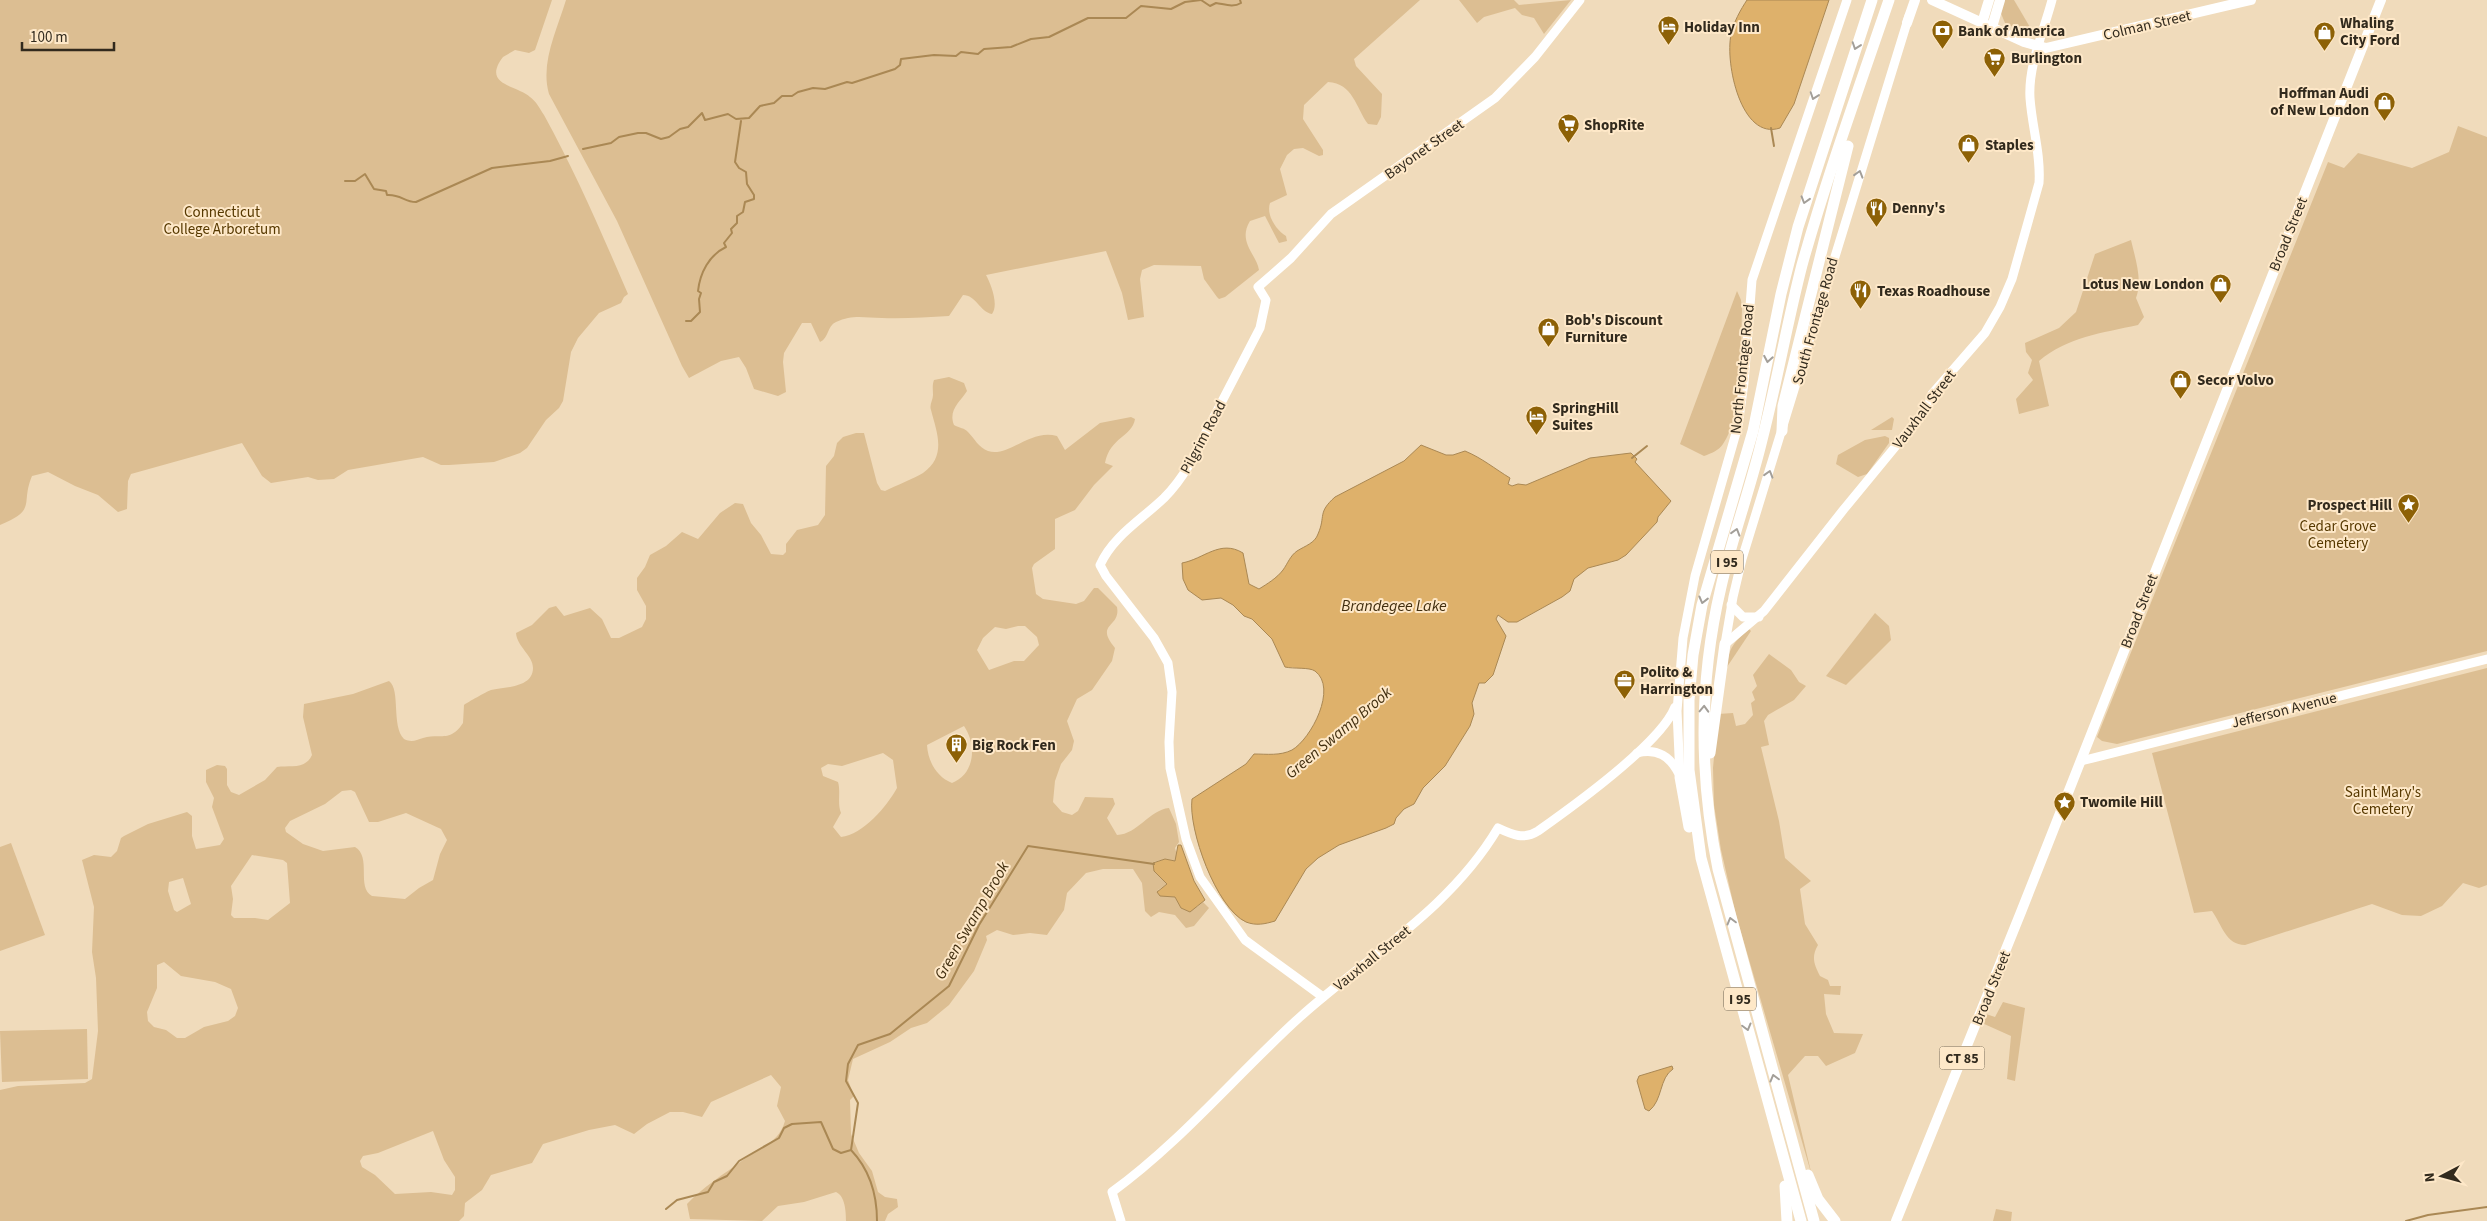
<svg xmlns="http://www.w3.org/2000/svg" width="2487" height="1221" font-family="'Source Sans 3',sans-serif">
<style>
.green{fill:#dcbe92;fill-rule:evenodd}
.water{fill:#deb16b;stroke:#aa8854}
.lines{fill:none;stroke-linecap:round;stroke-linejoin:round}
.stream{stroke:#aa8854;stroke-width:2}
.secondary{stroke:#fff;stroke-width:9}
.primary{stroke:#fff;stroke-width:10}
.highway{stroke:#fff;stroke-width:11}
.oneway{stroke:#a39f99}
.labels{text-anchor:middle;stroke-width:4;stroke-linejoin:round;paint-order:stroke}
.shield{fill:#fee8c8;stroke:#6f6350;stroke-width:1}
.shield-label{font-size:14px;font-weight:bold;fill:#322a1d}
.poi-label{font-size:15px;font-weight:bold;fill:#322a1d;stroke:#fee8c8;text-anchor:start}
.street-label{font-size:15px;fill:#322a1d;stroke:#fee8c8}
.park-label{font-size:15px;fill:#573900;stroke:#fee8c8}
.water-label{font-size:16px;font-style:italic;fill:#412e0f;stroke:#fee8c8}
</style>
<rect width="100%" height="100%" fill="#f0dbbb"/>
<g class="green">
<path d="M0,0H552L535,50L529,53L515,50L503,57C481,86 518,85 530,97C536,101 540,109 544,115C576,173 602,234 628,294L624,297L621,303L599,313L578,338L571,352L563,401L559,408L546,420L527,448L520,453L494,462L449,465H441L423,457L348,470L334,479L318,480L308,477L271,483L262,476L242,443L131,474L128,481L127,509L118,512L98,495L75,486L48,472L32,476C20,505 38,509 0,525Z"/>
<path d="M566,0H1420L1354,59L1356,66L1382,94L1381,117L1377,125L1368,124C1356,108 1353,83 1328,82L1304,105L1303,119L1323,150V155L1319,156L1303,148L1294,149L1287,155L1280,169L1287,195L1270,203C1266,215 1276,230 1286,236L1287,241L1279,243L1265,216L1250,221C1237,242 1257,255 1259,270L1225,297L1219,299L1217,297L1204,279L1201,266L1154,265L1142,270L1140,279L1144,317L1128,320L1122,293L1106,251L986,275C991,284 999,305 992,314C980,312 976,295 963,295L949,316C927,317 904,319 882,318C865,318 853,314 836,322C827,326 829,338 820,342L811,323H802L784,353L783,362L786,392L778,396L754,389L746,368L739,357L721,361L689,378L682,366L617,221L549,94C540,63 557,30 566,0Z"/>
<polygon points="1459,0 1514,0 1519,5 1571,0 1544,34 1534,18 1522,15 1515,8 1484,17 1477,23"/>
<polygon points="2004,0 2014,0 2034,34 2029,35 2005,23 2000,11"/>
<polygon points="2458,126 2487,137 2487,651 2117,744 2102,741 2097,737 2328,162 2344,168 2358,153 2412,168 2449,152"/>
<path d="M2131,240C2135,258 2143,280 2136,298L2144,317L2138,325C2102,333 2067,337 2039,361L2049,406L2019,414L2016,399L2033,380L2028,373L2032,360L2026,352L2025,343L2059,328L2076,312L2095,254Z"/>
<path d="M1737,291L1741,300L1742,309C1741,340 1742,420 1723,444C1718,451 1712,453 1704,456L1680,444Z"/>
<path d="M949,377L964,383L967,391C960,402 948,410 954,425C959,428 965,428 968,432C974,438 979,448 988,451C1008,458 1031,428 1057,436L1065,450L1100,423L1131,417L1135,419C1132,437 1110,437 1105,463L1113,466L1094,485L1075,510L1055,519V549L1034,564L1032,568L1036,594L1043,599L1076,604L1084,601L1094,588H1098L1117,607C1121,628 1094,623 1115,648L1112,661L1092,690L1077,699L1067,721L1074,741L1072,750L1061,764L1055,781L1053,802L1062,812L1072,815L1078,811L1085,797L1113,798L1115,804L1107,818L1117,835C1138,834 1149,810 1169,808L1176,824L1179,842L1175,848L1177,855L1175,861L1165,859L1154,862V871L1167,884L1158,890L1165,896L1175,897L1179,904L1197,907L1203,902L1209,908L1194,926L1186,928L1175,915L1159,912L1151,917L1145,911L1142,883L1133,869H1103L1086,873L1067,893L1064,910L1047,935L1030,933L1013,935L997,930L986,936L987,940L974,971L949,1005L927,1023L911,1028L890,1042L853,1059L848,1080L854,1096L850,1100L851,1134L859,1153L872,1171L878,1192L885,1197L897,1199L898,1207L888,1214L885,1221H846C846,1211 845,1196 836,1192L804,1202L778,1206L762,1221L690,1219L687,1204C703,1187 724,1174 743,1160C759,1148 779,1143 785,1121L777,1106L781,1087L771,1075L711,1102L702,1117L683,1112H670L647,1124L634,1134L615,1125L589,1130L543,1144L532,1163L491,1175L482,1190L465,1203L464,1216L459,1221H0V1090L18,1086L85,1083L92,1079L98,1031L96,978L92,952L94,907L82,860L94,855L111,857L117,851L121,838L124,836L148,824L187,812L192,816V836L196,849L220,845L224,839L212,807L214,798L206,782V770L217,765L225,766L227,769V785L231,792L239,795L265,780L277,767C290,765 305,770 312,755L303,717L304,704L353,694L389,681C401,690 391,726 404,739C412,743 416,740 423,738C439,733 450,743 463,723L464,705C468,702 486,692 491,690C504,687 533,688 533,668C533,655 517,647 516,633L532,625L549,608L556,606L564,616L590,608L602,619L611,638H619L642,627L646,619V606L637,590V578L645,567L650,555L666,546L682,532L698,539L720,513L735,503L743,504L751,523L761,535L771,554L783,555L786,552V544L797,530L818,525L825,515L826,466L834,456L837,443L843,437L856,433H864L877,483L881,490L885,491C895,486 915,478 923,473C947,456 937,433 931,410C929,405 933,400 933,395C933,390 932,385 934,380ZM1018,626H1025L1037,637L1039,645L1024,661H1014L989,670L977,650L983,638L995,627L1006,629ZM964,726C977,745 975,774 952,783C937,777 928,762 927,745ZM883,753L893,760L897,788C887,806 863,835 841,837L833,827L841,813C837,803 841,792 838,782L823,776L821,768L828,764L842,766ZM351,790L355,792L369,822H378L406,813L441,829L447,840L440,854L433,880L419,888L405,899L372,896C356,887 372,857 355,847L323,851L303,844L286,832L285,828L290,821L325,804L342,791ZM252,855L283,860L287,863L290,903L268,920L255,918H234L231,915L233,899L231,886ZM183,878L191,904L177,912L174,910L168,891L169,882ZM164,962L181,976L215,982L231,989L238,1008L235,1016L228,1021L204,1027L185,1038H177L166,1030L154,1027L148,1021L147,1012L157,988V965ZM433,1131L444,1160L455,1177V1190L452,1195L431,1192L395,1194L375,1175L362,1167L360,1161L363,1156L378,1153Z"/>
<polygon points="1892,417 1894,419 1892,430 1871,430"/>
<polygon points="1885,436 1889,438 1889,443 1867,474 1858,477 1836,464 1838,455 1865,440"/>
<polygon points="1875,613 1889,626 1891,640 1846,685 1826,676"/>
<path d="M1749,629L1751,631L1727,667C1728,648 1735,641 1749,629Z"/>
<path d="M1769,654L1791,670L1799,682L1806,686L1794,700L1768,715L1764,721L1769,745L1761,747L1779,821L1785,858L1811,881L1800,889L1805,924L1818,945C1811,957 1814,964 1820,976L1828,980L1830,986H1841L1840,995L1824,994L1826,1014L1834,1033L1863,1034L1855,1053L1826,1066L1818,1056H1805L1788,1075L1812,1176L1736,915L1721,850L1714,805L1713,768L1718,714L1733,713L1736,726L1745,724L1753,715L1751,703L1755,700L1752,692L1757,686L1753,675Z"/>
<path d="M2487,668V885L2479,888L2463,883L2442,906L2421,916L2402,915L2372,904L2245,945C2226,945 2222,925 2212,911L2194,913L2152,753Z"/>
<polygon points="11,843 45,935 0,951 0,847"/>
<polygon points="2003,1002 2025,1008 2015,1081 2007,1079 2011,1036 1982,1023 1986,1014 1995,1017"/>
<polygon points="87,1029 88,1079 2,1082 0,1031"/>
<polygon points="1996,1209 2012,1212 2011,1221 1993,1221"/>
</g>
<g class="water">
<path d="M1747,0H1829L1794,104L1780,128C1741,141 1725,63 1731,35C1733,23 1741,9 1747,0Z"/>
<path d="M1421,445L1446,455H1453L1465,451C1482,458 1495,469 1510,478L1508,484L1512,486L1518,484L1526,485L1590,458L1631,453L1637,459L1635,462L1671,501L1658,517L1657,522L1626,555L1618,560L1588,568L1574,579L1570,591L1562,597L1517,622H1508L1498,615L1496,619L1506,636L1493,675L1485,683H1479L1472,703L1474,714L1470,726L1445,766L1423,788L1414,804L1404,809L1396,818L1394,824L1386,828L1339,845L1318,858L1306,869L1275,921C1265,924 1256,926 1246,922C1216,908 1188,829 1192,799L1246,764L1254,754C1267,754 1280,756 1292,750C1311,739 1338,688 1315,671C1309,667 1294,669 1285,667L1272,639L1252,619L1244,616L1233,605L1221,598L1202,600L1188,590L1183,579L1182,563C1204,559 1220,539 1243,553L1249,584L1259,589C1267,584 1277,578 1283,570C1288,563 1290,556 1297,551C1305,546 1315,543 1318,534C1326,516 1317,513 1335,497L1404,461Z"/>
<polygon points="1178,845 1181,845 1194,881 1205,900 1190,912 1181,908 1175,897 1160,896 1157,892 1167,884 1154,871 1153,863 1165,859 1175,861"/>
<path d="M1672,1066L1673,1069C1659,1078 1663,1100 1649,1111L1645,1109L1637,1081L1639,1076Z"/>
</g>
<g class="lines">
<g class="stream">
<path d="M1201,0L1210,6L1216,3C1224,4 1233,8 1241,3L1240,0"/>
<polyline points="1771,128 1774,146"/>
<polyline points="583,149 611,143 619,137 638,133 646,133 661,139 669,137 680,129 688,127 702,113 705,120 728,114 736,119 749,118 760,106 774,103 782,96 792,96 798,92 813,88 825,89 847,82 852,83 895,69 900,65 901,59 934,55 956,56 961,52 978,54 984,49 1011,47 1031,39 1049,37 1088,18 1126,18 1141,6 1171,9 1185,2 1201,0"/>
<path d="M345,181H355L365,174L374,189L386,191L387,195C401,194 404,202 416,202L492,168L550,161L568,156"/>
<path d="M686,321H691L700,312L699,299L701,293L698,291C700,273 709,255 726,247L724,243L732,233L731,229L737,223V216L743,212L745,202L754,199V195L747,184L746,172L739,168L735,162L741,121"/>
<polyline points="1632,458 1647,446"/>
<path d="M851,1150C870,1170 877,1195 877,1221"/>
<polyline points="666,1209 677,1200 708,1192 714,1182 727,1176 739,1161 779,1138 784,1128 792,1124 821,1122 833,1149 841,1153 851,1150 858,1103 846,1081 848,1064 858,1045 890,1034 949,986 979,925 1028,846 1154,864"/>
<polyline points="2406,1221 2428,1215 2487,1207"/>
</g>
<g class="secondary">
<polyline points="1731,605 1743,617 1759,617"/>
<path d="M1725,644L1764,611L1844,509L1928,407L1932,394L1985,333L2000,307L2012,279L2039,183C2041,154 2032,127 2030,98C2028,65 2044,31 2052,0"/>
<polyline points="1725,644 1733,597 1742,559 1909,16"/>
<path d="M1637,753C1657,748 1670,756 1679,774"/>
<polyline points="2081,761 2487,659"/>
<polyline points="1680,777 1677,711 1683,638 1695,576 1738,426 1744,383 1752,280 1847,0"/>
<path d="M1323,997L1245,940L1200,877L1186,839L1170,768L1169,742L1172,692L1168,663L1154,638L1106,576L1100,565C1113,536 1141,520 1164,498C1174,488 1182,477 1189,465L1260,328L1266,300L1258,287L1291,258L1331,214L1495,98L1535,57L1580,0"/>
<path d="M1121,1221L1112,1192C1181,1142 1237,1074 1300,1017C1368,956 1450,909 1498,828C1513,835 1524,840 1538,831C1572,807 1661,743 1675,707"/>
</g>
<g class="primary">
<polyline points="1932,0 2024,42 2046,48 2251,0"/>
<polyline points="1907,23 1915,0"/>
<polyline points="1982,23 1989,0"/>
<polyline points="1992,27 2000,0"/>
<polyline points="1896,1221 2021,912 2381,0"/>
</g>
<g class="highway">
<polyline points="1782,431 1783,406 1848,146"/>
<polyline points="1710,753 1725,644"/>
<polyline points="1680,777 1689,827"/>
<polyline points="1808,1175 1818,1199 1835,1221"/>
<polyline points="1785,1186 1787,1221"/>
<polyline points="1801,1221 1701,858 1689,770 1689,700 1693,655 1702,605 1753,431 1781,294 1798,227 1872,0"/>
<path d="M1814,1221L1718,869C1699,775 1699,680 1721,587C1732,538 1750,490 1762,440C1777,382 1787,323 1802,265C1827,176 1859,88 1889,0"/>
</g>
</g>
<defs><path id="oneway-chevron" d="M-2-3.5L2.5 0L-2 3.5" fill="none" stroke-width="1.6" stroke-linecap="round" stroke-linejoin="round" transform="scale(1.25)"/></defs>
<g class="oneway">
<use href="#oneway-chevron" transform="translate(1856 46) rotate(109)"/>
<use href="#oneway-chevron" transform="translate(1814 96) rotate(109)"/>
<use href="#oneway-chevron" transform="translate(1859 174) rotate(-73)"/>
<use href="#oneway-chevron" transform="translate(1805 200) rotate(107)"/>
<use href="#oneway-chevron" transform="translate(1768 359) rotate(100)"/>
<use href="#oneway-chevron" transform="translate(1769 474) rotate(-73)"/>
<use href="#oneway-chevron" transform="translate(1736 532) rotate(-73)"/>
<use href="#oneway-chevron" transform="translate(1703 600) rotate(104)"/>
<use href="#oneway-chevron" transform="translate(1704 709) rotate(-88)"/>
<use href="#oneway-chevron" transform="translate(1731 921) rotate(-105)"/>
<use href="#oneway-chevron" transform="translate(1747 1027) rotate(75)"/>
<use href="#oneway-chevron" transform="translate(1774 1078) rotate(-105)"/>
</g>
<defs>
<symbol id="hotel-pin" viewBox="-11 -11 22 30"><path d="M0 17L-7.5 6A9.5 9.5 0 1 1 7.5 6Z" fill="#8d6106" stroke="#fee8c8"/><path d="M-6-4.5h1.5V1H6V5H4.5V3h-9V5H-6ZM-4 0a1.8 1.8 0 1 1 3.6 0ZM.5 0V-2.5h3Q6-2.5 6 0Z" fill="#fff"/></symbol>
<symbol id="bank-pin" viewBox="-11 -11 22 30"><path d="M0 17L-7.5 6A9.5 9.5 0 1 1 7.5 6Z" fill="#8d6106" stroke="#fee8c8"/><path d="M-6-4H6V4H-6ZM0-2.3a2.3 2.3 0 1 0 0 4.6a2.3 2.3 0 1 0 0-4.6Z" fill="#fff"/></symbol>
<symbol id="shop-pin" viewBox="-11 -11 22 30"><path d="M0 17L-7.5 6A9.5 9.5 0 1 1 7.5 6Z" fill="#8d6106" stroke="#fee8c8"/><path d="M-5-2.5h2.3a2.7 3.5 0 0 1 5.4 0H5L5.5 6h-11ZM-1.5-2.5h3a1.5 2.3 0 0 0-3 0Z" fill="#fff"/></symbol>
<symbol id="supermarket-pin" viewBox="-11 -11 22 30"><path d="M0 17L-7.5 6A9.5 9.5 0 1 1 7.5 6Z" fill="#8d6106" stroke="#fee8c8"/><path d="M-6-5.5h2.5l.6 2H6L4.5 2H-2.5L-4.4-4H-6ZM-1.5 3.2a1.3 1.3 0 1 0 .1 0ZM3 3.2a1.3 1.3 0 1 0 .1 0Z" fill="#fff"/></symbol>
<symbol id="restaurant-pin" viewBox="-11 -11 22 30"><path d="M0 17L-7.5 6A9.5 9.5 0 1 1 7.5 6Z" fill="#8d6106" stroke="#fee8c8"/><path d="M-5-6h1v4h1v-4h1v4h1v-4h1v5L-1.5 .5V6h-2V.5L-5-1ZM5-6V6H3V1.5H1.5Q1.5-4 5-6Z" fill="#fff"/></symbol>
<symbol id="sight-pin" viewBox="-11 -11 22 30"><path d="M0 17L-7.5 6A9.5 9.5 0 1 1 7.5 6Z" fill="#8d6106" stroke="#fee8c8"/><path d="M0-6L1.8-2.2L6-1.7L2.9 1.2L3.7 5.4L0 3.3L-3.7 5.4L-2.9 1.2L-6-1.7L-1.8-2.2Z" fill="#fff"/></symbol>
<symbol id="office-pin" viewBox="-11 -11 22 30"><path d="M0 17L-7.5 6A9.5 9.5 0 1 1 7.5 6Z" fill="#8d6106" stroke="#fee8c8"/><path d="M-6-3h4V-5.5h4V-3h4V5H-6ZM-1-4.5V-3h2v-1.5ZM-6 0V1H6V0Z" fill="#fff"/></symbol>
<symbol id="building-pin" viewBox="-11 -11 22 30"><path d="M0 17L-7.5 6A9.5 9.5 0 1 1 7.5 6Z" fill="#8d6106" stroke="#fee8c8"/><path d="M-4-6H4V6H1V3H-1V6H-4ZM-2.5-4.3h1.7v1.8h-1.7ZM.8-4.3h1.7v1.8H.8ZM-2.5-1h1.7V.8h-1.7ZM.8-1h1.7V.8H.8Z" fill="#fff"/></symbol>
</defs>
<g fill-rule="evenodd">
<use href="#hotel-pin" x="1656" y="14" width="25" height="34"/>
<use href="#bank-pin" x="1930" y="18" width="25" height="34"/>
<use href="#shop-pin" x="2312" y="20" width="25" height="34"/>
<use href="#supermarket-pin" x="1982" y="46" width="25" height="34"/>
<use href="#shop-pin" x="2372" y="90" width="25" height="34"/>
<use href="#supermarket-pin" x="1556" y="112" width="25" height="34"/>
<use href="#shop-pin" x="1956" y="132" width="25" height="34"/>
<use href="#restaurant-pin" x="1864" y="196" width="25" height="34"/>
<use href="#shop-pin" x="2208" y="272" width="25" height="34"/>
<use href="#restaurant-pin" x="1848" y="278" width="25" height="34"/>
<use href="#shop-pin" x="1536" y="316" width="25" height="34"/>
<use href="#shop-pin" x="2168" y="368" width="25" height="34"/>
<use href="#hotel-pin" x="1524" y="404" width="25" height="34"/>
<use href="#sight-pin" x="2396" y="492" width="25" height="34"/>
<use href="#office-pin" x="1612" y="668" width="25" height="34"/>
<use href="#building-pin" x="944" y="732" width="25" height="34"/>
<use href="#sight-pin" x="2052" y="790" width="25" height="34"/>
</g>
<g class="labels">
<g class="shield">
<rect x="1711" y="550.5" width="32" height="23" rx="4"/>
<rect x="1724" y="987.5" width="32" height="23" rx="4"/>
<rect x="1939.5" y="1046.5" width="45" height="23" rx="4"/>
</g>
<g class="shield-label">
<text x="1727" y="567">I 95</text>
<text x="1740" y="1004">I 95</text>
<text x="1962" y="1063">CT 85</text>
</g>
<g class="poi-label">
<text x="2340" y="28">Whaling<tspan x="2340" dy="17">City Ford</tspan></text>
<text x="1684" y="32">Holiday Inn</text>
<text x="1958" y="36">Bank of America</text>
<text x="2011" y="63">Burlington</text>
<text x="2369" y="98" text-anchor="end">Hoffman Audi<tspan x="2369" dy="17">of New London</tspan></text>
<text x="1584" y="130">ShopRite</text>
<text x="1985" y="150">Staples</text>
<text x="1892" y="213">Denny's</text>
<text x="2204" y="289" text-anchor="end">Lotus New London</text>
<text x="1877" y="296">Texas Roadhouse</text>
<text x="1565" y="325">Bob's Discount<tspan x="1565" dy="17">Furniture</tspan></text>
<text x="2197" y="385">Secor Volvo</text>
<text x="1552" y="413">SpringHill<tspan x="1552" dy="17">Suites</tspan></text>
<text x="2392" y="510" text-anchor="end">Prospect Hill</text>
<text x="1640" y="677">Polito &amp;<tspan x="1640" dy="17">Harrington</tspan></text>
<text x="972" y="750">Big Rock Fen</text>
<text x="2080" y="807">Twomile Hill</text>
</g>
<g class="street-label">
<text transform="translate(2147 25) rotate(-13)" y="5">Colman Street</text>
<text transform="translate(1424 149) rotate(-35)" y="5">Bayonet Street</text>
<text transform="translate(2288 234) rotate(-68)" y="5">Broad Street</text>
<text transform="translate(1815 321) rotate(-74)" y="5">South Frontage Road</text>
<text transform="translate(1742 369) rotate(-84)" y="5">North Frontage Road</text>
<text transform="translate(1924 409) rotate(-53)" y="5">Vauxhall Street</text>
<text transform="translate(1203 437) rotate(-62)" y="5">Pilgrim Road</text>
<text transform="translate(2139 611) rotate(-69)" y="5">Broad Street</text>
<text transform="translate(2284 710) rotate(-14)" y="5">Jefferson Avenue</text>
<text transform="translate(1372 958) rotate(-39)" y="5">Vauxhall Street</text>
<text transform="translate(1991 988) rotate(-68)" y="5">Broad Street</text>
</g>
<g class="park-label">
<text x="222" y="217">Connecticut<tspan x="222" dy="17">College Arboretum</tspan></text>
<text x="2338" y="531">Cedar Grove<tspan x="2338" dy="17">Cemetery</tspan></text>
<text x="2383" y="797">Saint Mary's<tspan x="2383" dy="17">Cemetery</tspan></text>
</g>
<g class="water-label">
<text x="1394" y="611">Brandegee Lake</text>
<text transform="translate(1338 732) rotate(-40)" y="6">Green Swamp Brook</text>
<text transform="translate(971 920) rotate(-60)" y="6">Green Swamp Brook</text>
</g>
</g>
<g transform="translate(2442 1176) rotate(264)" stroke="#fee8c8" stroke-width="4" paint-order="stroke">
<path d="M0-4L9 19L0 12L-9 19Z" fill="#322a1d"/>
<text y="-8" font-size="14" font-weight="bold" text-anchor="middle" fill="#322a1d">N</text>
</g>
<path d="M22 42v8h92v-8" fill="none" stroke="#322a1d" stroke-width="2.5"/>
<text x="30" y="42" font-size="15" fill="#322a1d" stroke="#fee8c8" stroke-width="4" paint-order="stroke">100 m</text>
</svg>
